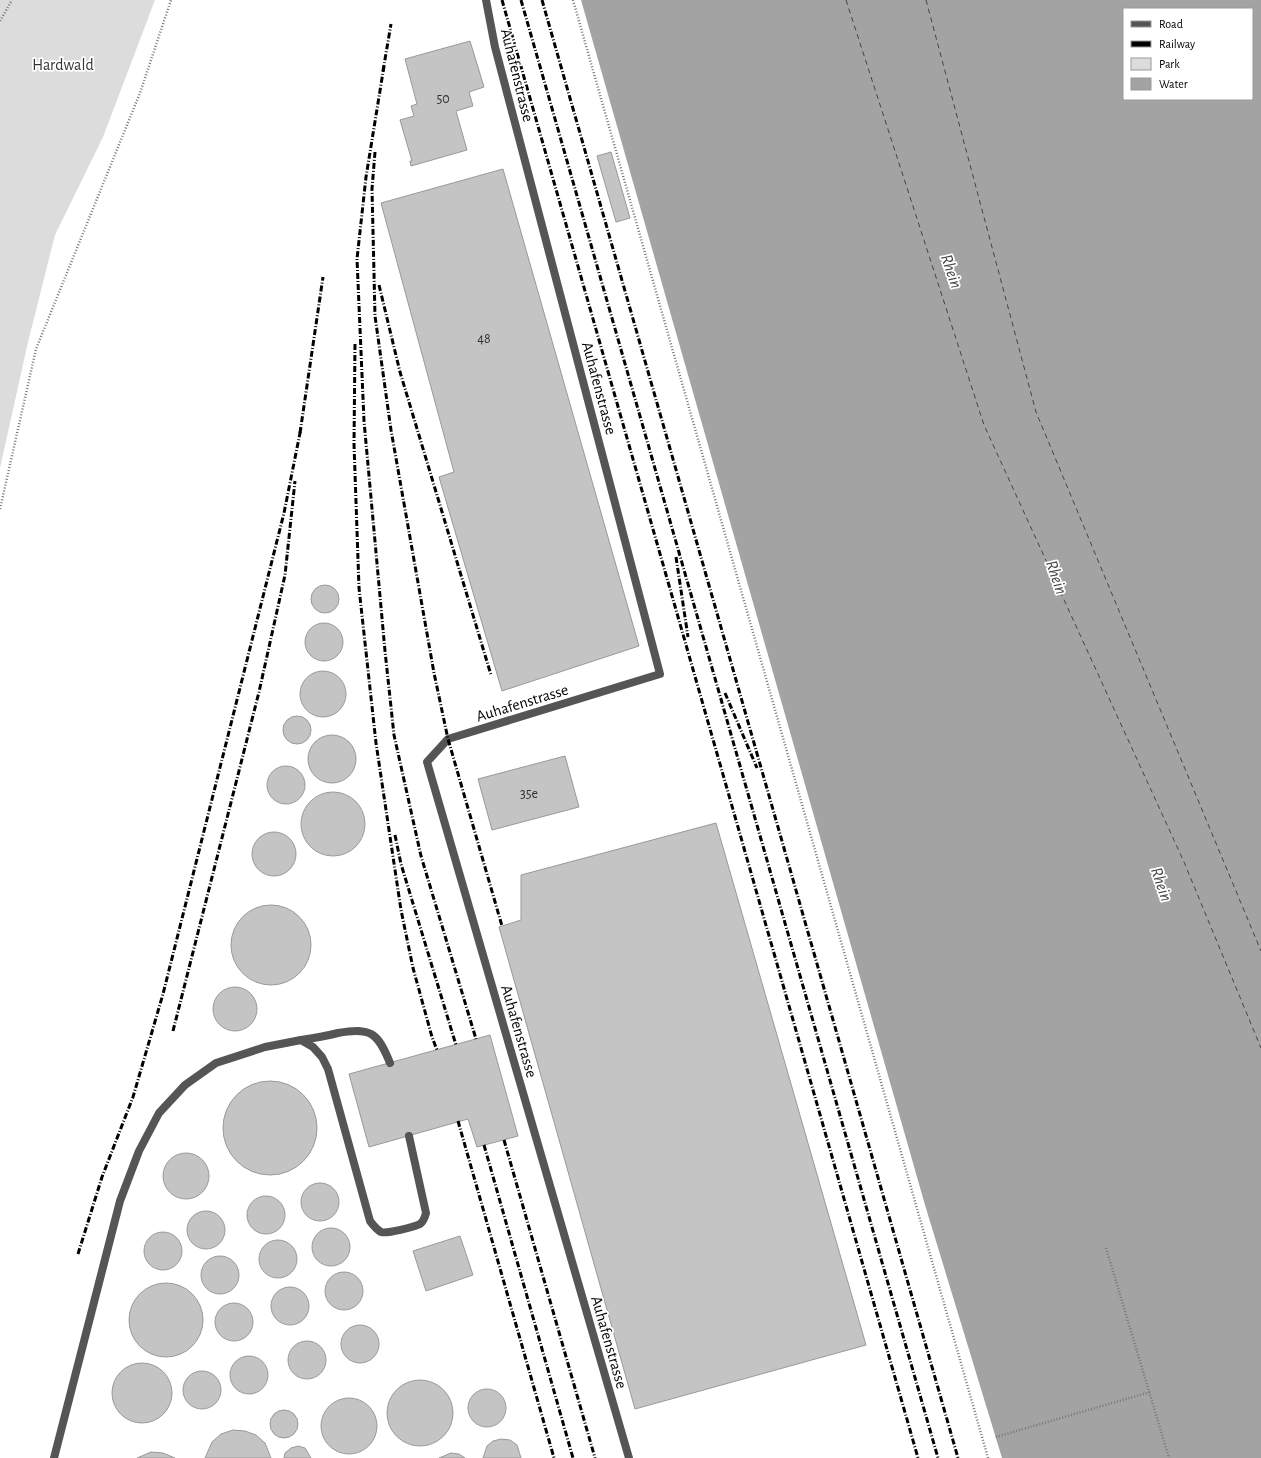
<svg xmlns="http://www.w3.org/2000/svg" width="1261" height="1458" font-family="'Alegreya Sans',sans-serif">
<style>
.green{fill:#dcdcdc}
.water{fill:#a3a3a3;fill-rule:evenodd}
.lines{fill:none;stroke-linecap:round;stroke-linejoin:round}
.ferry{stroke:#444;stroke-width:1;stroke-dasharray:5 4;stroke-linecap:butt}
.building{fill:#c4c4c4;stroke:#999}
.path{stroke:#777;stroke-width:2.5;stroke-dasharray:1 2;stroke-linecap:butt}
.service{stroke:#555;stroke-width:8}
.minor{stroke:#555;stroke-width:8}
.rail{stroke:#000;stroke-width:3;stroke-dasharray:6 2 1 2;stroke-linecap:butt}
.labels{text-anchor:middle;stroke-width:3.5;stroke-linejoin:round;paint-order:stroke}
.number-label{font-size:14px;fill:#313131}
.park-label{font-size:16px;fill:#333;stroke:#fff}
.street-label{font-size:16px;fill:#000;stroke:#fff}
.water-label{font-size:17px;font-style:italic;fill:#444;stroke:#fff}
</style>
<rect width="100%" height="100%" fill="#fff"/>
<polygon class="green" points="0,0 155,0 103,137 55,235 28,342 0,468"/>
<path class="water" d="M581,0H1261V1458H1002L925,1205ZM1124,9H1252V99H1124Z"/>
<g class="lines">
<g class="ferry">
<polyline points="846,0 984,425 1184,862 1261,1048"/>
<polyline points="926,0 1036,412 1261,951"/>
</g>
</g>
<g class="building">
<polygon points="470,41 484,87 469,92 473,106 456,111 467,150 411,166 410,161 412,161 400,120 414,116 411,106 417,104 405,59"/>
<polygon points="611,152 630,218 616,222 597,156"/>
<polygon points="503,169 639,646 502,691 439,477 454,472 381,203"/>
<circle cx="325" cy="599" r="14"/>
<circle cx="324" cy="642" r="19"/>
<circle cx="323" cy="694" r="23"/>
<circle cx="297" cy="730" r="14"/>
<circle cx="332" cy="759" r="24"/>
<polygon points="565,756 579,807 492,830 478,779"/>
<circle cx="286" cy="785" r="19"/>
<circle cx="333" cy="824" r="32"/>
<polygon points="716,823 866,1345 635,1409 499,927 521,920 521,875"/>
<circle cx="274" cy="854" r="22"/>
<circle cx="271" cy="945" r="40"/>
<circle cx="235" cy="1009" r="22"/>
<polygon points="490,1035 518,1136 477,1147 468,1119 369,1147 349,1074"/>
<circle cx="270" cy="1128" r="47"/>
<circle cx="186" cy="1176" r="23"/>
<circle cx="320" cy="1202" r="19"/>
<circle cx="266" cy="1215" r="19"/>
<circle cx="206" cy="1230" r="19"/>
<circle cx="331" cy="1247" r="19"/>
<circle cx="163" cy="1251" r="19"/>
<polygon points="460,1236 473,1275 426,1291 413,1251"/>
<circle cx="278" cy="1259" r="19"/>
<circle cx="220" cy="1275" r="19"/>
<circle cx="344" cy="1291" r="19"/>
<circle cx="166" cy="1320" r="37"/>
<circle cx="290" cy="1306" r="19"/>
<circle cx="234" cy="1322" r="19"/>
<circle cx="360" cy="1344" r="19"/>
<circle cx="307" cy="1360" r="19"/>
<circle cx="249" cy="1375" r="19"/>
<circle cx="142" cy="1393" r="30"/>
<circle cx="202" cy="1390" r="19"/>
<circle cx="420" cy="1413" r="33"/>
<circle cx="487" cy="1408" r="19"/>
<circle cx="349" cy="1426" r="28"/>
<circle cx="284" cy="1424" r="14"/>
<polygon points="233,1430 245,1431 256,1435 265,1443 271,1458 205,1458 212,1442 221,1434"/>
<polygon points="501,1439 510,1440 517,1445 521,1458 483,1458 487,1446 493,1441"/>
<polygon points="298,1446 305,1448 311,1458 284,1458 285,1453 291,1448"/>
<polygon points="151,1452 163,1453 175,1458 137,1458"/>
<polygon points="451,1453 459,1454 465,1458 439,1458"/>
</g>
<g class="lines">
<g class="path">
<polyline points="573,0 988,1458"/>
<polyline points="0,21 12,0"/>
<polyline points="0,509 36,349 140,93 171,0"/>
<polyline points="1106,1248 1169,1458"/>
<polyline points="996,1437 1150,1392"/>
</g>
<g class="service">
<path d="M301,1040C314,1038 326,1036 338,1033C371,1027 378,1033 390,1063"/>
<path d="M54,1458L120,1201L139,1151L159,1113L185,1085L216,1063L265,1047L301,1040L313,1047L322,1057L328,1069L370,1221C373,1225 376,1229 381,1232C387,1234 414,1227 420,1224C424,1221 425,1217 426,1213L409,1136"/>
</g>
<polyline class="minor" points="486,0 495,47 660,674 448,739 427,762 629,1458"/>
<g class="rail">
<polyline points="502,0 918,1458"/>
<polyline points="521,0 938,1458"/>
<polyline points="542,0 958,1458"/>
<polyline points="384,66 366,177 357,259 364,421 385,651 394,735 421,856 476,1039"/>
<polyline points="383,71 391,24"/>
<polyline points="375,152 372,189 375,316 391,430 434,673 448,739 502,926"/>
<polyline points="379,285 400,372 491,675"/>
<polyline points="355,344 354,444 359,588 376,743 401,910 413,968 432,1037 437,1050"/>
<polyline points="300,433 323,277"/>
<polyline points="676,557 688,637"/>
<polyline points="725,693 757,768"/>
<polyline points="395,835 401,864 456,1045"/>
<polyline points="173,1031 259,692 285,575 295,481"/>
<polyline points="458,1121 554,1458"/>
<polyline points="504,1140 595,1458"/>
<polyline points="484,1145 573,1458"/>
<polyline points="78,1254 102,1177 133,1097 163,994 284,513 301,428"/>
</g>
</g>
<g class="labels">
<g class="number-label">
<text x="443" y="103">50</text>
<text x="484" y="343">48</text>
<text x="529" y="798">35e</text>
</g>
<g class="park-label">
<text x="63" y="70">Hardwald</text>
</g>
<g class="street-label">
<text transform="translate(518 75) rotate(76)" y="6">Auhafenstrasse</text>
<text transform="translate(600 388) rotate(75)" y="6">Auhafenstrasse</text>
<text transform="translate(522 702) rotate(-17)" y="6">Auhafenstrasse</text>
<text transform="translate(520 1031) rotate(74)" y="6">Auhafenstrasse</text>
<text transform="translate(610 1342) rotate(74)" y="6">Auhafenstrasse</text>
</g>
<g class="water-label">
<text transform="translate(952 271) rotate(71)" y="6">Rhein</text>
<text transform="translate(1057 577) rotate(71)" y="6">Rhein</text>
<text transform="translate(1162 884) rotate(71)" y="6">Rhein</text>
</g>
</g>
<rect x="1123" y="8" width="130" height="92" fill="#ffffff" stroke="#999999"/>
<rect x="1131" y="21" width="20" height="6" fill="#555555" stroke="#999999"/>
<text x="1159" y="28" font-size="12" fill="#000000">Road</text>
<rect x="1131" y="41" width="20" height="6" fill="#000000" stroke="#999999"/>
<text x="1159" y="48" font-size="12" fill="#000000">Railway</text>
<rect x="1131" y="58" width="20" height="12" fill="#dcdcdc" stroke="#999999"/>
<text x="1159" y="68" font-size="12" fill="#000000">Park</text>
<rect x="1131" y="78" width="20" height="12" fill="#a3a3a3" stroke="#999999"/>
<text x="1159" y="88" font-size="12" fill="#000000">Water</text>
</svg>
